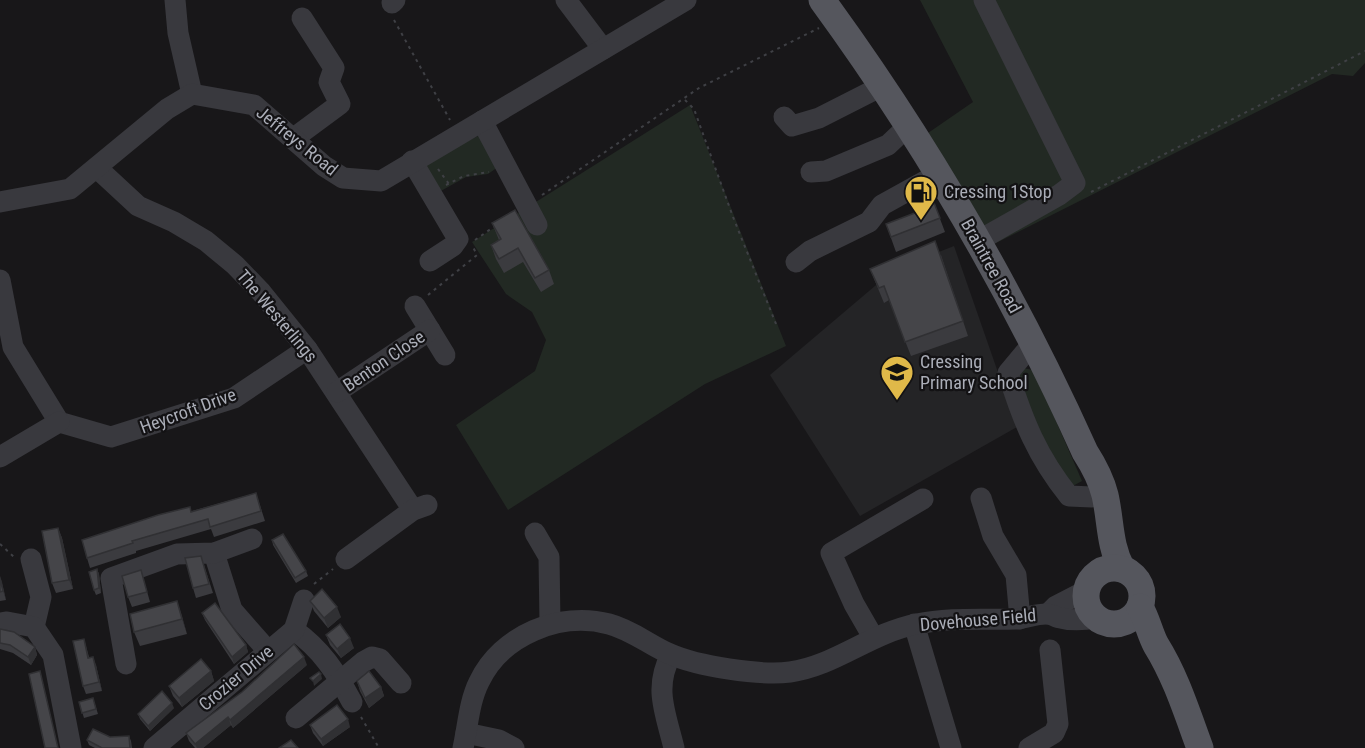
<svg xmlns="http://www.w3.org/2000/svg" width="1365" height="748" font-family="'Roboto Condensed',sans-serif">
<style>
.built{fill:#242426}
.green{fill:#222923}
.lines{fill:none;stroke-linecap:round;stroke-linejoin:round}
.path{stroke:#3f4045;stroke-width:2;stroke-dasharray:3 4.5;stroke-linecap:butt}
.minor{stroke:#39393e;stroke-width:21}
.major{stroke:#55565d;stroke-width:27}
.wall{fill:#3b3b3f}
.shaded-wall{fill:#303033}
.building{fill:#454549;stroke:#303033;stroke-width:1.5}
.labels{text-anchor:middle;stroke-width:4.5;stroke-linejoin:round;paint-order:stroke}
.street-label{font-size:18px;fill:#abaeb8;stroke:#131214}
.poi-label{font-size:18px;fill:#abaeb8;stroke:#131214;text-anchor:start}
</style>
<rect width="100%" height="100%" fill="#181719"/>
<polygon class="built" points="954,246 1017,427 860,516 770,375 895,269"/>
<g class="green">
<polygon points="920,0 1365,0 1365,63 1353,76 1332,74 992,245 928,133 973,102"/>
<polygon points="690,105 786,346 705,384 508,510 456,425 535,371 546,340 532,312 506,294 472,242"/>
<polygon points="480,135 498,167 488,174 466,177 439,192 421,164"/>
<polygon points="1022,368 1034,370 1082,481 1071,487 1039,440 1017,374"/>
</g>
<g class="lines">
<g class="path">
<polyline points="394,20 450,120"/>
<polyline points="685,100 694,109 733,217 776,324"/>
<polyline points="438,169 449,184"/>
<polyline points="446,185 464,176 489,172"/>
<polyline points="1091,192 1365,51"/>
<polyline points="542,195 699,88 819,28"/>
<polyline points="475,240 495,226"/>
<polyline points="428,295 477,255 473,247"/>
<polyline points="0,544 14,557"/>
<polyline points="314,584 333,569"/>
<polyline points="361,717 379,748"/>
</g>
<g class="minor">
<polyline points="175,0 178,33 192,94"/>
<polyline points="566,0 603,49"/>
<polyline points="392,3 395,0"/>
<polyline points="784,117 792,126 819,118 882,86"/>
<polyline points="482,121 537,225"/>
<polyline points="294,138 340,104 329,82 334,68 302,18"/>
<polyline points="412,161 458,239 453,246 430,261"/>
<polyline points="97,168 138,206 174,222 206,241 235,265 261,292 307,349 413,510"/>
<polyline points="811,172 826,171 888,145 908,126"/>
<polyline points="0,202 70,189 167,109 192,94 254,105 324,166 343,178 381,181 686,0"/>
<polyline points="978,241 1059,195 1075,183 984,0"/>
<polyline points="796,262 810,251 869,222 882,205 938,174"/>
<polyline points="0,280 13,347 59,422 111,437 234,398 307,349"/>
<polyline points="415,306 445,355"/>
<path d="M1033,343L1008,373C1023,421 1037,456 1069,496L1092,497"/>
<polyline points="337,392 430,330"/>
<polyline points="0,457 59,422"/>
<polyline points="981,498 993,536 1016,575 1020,619"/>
<polyline points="535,533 549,557 550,623"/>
<polyline points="214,553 232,610 268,651"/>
<polyline points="31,559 41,597 34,627"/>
<polyline points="346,559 413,510 427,505"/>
<polyline points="1048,614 1056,606 1087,590"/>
<polyline points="0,623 7,622 34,627 53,655 71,748"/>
<polyline points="914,624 951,748"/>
<path d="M294,630C321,649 336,672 352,702"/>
<polyline points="873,637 854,604 831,553 923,499"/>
<path d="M671,655C653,688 666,714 674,748"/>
<polyline points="126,664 111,578 177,554 214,553 252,539"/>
<polyline points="296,718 363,662 372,657 380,659 401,683"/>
<polyline points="466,733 499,740 514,748"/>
<polyline points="154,748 294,630 304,600"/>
<path d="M463,748C468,726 469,702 479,682C501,635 560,611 609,624C632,630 649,645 670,654C697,666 760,676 790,672C835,666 870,633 917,624C949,617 984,620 1016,619C1027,618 1038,613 1048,614C1052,614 1056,618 1061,618C1072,621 1085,620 1097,618"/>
<polyline points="1029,748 1054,733 1058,724 1050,650"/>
</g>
<g class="major">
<path d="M822,0C925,141 1013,292 1085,452C1094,466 1101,479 1105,495C1111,521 1109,545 1122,569"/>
<circle cx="1114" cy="596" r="28"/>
<path d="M1140,607C1147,619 1150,634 1156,645C1176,677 1187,713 1200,748"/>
</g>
</g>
<g class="wall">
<polygon points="931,195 945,232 896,252 886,224 920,211"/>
<polygon points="492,223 549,270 554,284 541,292 523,262 504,273 496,259 491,245 499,240"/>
<polygon points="941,255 968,336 911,356 889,300 884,303 870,269"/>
<polygon points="256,493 265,521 214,537 211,529 136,551 136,553 90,568 87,558 192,511"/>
<polygon points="58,528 62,538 73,589 56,593 52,583"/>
<polygon points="272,540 306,571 308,576 296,583 273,545"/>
<polygon points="201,556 213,593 196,598 193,588"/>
<polygon points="97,569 99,574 101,593 96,595 94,590"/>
<polygon points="141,570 150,602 132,607 128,597"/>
<polygon points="0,576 6,600 0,601"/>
<polygon points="177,601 187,634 140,646 134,632"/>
<polygon points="310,601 341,617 328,628 314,611"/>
<polygon points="202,613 246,645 248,652 234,664 205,620"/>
<polygon points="0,629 35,647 37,655 31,665 13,653 0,649"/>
<polygon points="326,635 354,648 341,658 330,645"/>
<polygon points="84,639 89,657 96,665 102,691 86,694 83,686"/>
<polygon points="307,665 233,728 231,725 203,748 195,748 189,741 186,733"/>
<polygon points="211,671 214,681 182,707 173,696 169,686"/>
<polygon points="357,681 381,687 384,696 369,708 360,691"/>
<polygon points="93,698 98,714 84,718 79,702"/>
<polygon points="174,708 150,731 140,719 138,714"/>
<polygon points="310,725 350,727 323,746 313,733"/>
<polygon points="129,736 131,741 132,748 95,748 89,745 87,740"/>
</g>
<g class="shaded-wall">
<polygon points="58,528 62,538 73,589 69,580"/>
<polygon points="97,569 99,574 101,593 99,588"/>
<polygon points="0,576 2,582 6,600 3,591"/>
<polygon points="177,601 182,616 187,634 182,619"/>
<polygon points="337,607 341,617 328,628 324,618"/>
<polygon points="350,638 354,648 341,658 337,649"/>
<polygon points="246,645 248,652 234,664 232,657"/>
<polygon points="35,647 37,655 31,665 28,657"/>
<polygon points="93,657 96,665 102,691 99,682"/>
<polygon points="304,657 307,665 233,728 230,720"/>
<polygon points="211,671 214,681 182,707 179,698"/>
<polygon points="321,674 322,679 314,686 313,681"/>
<polygon points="381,687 384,696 369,708 365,698"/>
<polygon points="172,703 174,708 150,731 148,726"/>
<polygon points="228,717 231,725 203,748 197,748 195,744"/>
<polygon points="348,719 350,727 323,746 321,739"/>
</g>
<g class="building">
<polygon points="931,195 940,218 891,237 886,224 920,211 916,201"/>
<polygon points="515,210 549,270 535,278 518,248 499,259 491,245 501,239 492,223"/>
<polygon points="935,241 963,321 905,342 884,286 879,288 870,269"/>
<polygon points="256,493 261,511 210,527 208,519 132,541 133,543 87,558 82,540 158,515 190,507 191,512"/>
<polygon points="58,528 69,580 52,583 42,531"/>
<polygon points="283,534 306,571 295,578 272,540"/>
<polygon points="201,556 209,584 193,588 185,558"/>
<polygon points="97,569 99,588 94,590 89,572"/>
<polygon points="141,570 147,592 128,597 122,576"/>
<polygon points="0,579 3,591 0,592"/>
<polygon points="322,589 337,607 324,618 310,601"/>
<polygon points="177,601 182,619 134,632 130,614"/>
<polygon points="215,603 246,645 232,657 202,613"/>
<polygon points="340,624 350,638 337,649 326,635"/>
<polygon points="0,629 14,632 35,647 28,657 10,645 0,643"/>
<polygon points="84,639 88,658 93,657 99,682 83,686 73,641"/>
<polygon points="294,644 304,657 230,720 228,717 195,744 186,733 242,692"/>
<polygon points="201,659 211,671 179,698 169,686"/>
<polygon points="40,671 58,748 45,748 29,674"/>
<polygon points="369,671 381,687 365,698 357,681"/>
<polygon points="319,672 321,674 313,681 310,678"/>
<polygon points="162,691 172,703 148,726 138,714"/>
<polygon points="93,698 96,709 82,713 79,702"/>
<polygon points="337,705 348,719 321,739 310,725"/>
<polygon points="93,729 110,737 129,736 130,748 102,748 87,740"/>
<polygon points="291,740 298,748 279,748"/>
</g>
<defs>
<symbol id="fuel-pin" viewBox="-11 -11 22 30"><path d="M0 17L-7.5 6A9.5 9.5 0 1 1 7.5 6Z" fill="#e0b949" stroke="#131214"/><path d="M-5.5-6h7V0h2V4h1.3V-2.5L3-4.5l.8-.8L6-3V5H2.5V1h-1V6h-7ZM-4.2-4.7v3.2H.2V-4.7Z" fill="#111"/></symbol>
<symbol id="school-pin" viewBox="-11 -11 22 30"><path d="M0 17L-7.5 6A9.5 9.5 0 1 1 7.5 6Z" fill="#e0b949" stroke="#131214"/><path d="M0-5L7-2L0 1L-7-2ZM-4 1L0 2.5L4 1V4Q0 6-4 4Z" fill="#111"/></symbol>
</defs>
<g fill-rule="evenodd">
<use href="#fuel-pin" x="902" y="173" width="38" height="52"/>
<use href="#school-pin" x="878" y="353" width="38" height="52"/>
</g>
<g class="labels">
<g class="street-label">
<text transform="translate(297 141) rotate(39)" y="6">Jeffreys Road</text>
<text transform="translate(991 266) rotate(61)" y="6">Braintree Road</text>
<text transform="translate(277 316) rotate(50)" y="6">The Westerlings</text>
<text transform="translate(384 361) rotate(-34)" y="6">Benton Close</text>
<text transform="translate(188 411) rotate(-20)" y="6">Heycroft Drive</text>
<text transform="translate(978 620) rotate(-5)" y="6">Dovehouse Field</text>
<text transform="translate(236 678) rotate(-40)" y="6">Crozier Drive</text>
</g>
<g class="poi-label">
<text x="944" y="198">Cressing 1Stop</text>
<text x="920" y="368">Cressing<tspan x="920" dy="21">Primary School</tspan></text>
</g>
</g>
</svg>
